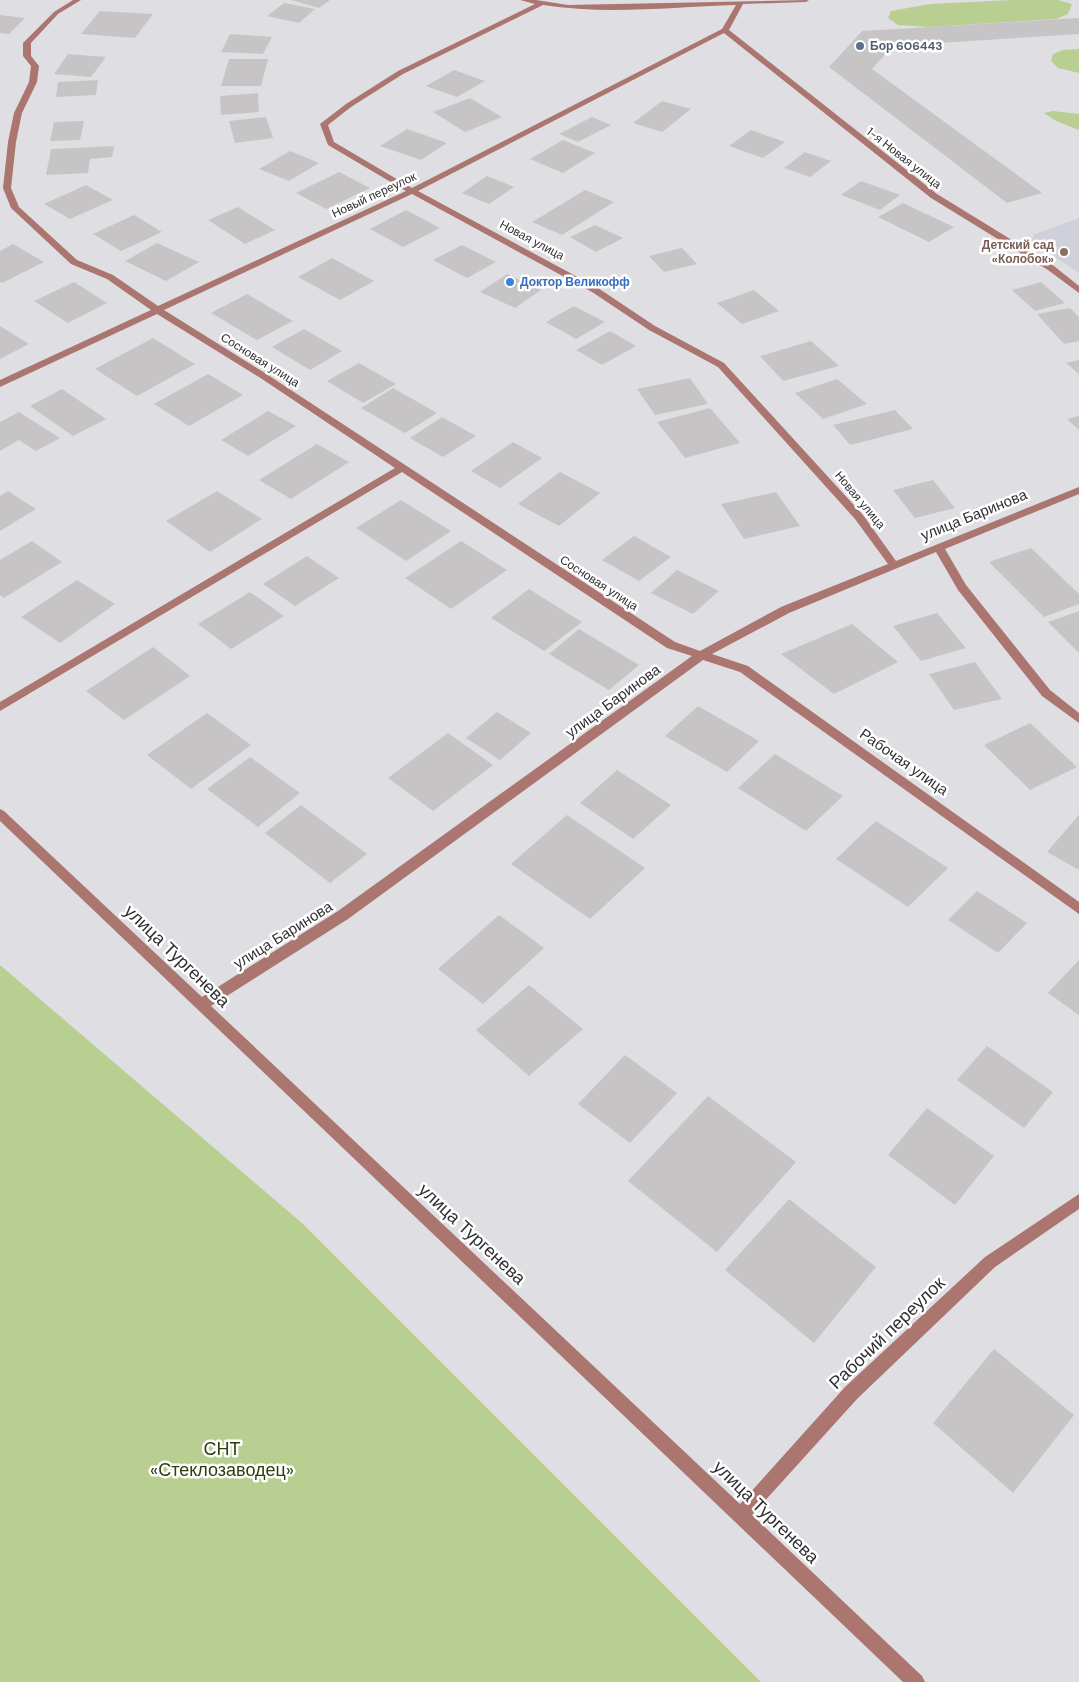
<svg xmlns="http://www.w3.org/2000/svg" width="1079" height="1682" font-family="'DM Sans',sans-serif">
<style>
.built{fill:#d0d0db}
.green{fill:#b9cf91}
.building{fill:#c7c4c5}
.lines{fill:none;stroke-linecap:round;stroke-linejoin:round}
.minor{fill:#ab7570;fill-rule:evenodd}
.service-dot{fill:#5c6f8a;stroke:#fff;stroke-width:2}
.education-dot{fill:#8d6e63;stroke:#fff;stroke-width:2}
.shop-dot{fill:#3f7fe0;stroke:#fff;stroke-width:2}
.labels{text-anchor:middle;stroke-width:5;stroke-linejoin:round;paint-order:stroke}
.far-service-label{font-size:12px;font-weight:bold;fill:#4e5e75;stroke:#fff;text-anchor:start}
.far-street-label{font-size:12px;fill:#313132;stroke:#fff}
.far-education-label{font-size:12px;font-weight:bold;fill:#785e54;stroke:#fff;text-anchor:end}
.far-shop-label{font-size:12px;font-weight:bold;fill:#366cbe;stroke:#fff;text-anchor:start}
.street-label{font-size:15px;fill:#313132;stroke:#fff}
.near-street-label{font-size:18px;fill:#313132;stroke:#fff}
.near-park-label{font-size:18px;fill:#2f3e0b;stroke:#fff}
</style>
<rect width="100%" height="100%" fill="#dfdfe3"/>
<polygon class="built" points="1079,218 1079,273 1031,241 1035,234"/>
<g class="green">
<polygon points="1012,0 1058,0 1072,4 1068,14 1056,19 928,27 898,25 888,18 891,11 930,4"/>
<polygon points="1079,49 1079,73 1058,68 1051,61 1053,54 1063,50"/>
<polygon points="1053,111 1079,114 1079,130 1056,121 1044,113"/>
<polygon points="0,965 302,1223 761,1682 0,1682"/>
</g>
<g class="building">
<polygon points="291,0 330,0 319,8"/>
<polygon points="284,3 315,9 299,23 267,16"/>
<polygon points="100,11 153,14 135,38 81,34"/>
<polygon points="0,15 25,18 9,34 0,33"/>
<polygon points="1079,18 1079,34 893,46 872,69 1042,193 1007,203 829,67 862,31"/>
<polygon points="230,34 272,37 263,54 221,52"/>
<polygon points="68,54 106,57 91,77 54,74"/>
<polygon points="229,59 268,59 261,86 221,86"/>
<polygon points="454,70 485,81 457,97 426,86"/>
<polygon points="98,80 96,95 56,97 58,82"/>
<polygon points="258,93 259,112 221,115 220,96"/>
<polygon points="470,98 502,117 465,132 433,112"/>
<polygon points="662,101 691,109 662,132 633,123"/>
<polygon points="266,117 273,138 235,143 229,121"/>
<polygon points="592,117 611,125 578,142 559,134"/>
<polygon points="84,121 80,140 50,141 54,122"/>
<polygon points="407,129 447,143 421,160 380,146"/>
<polygon points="751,130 785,142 763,158 729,146"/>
<polygon points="563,140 595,153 563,173 530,159"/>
<polygon points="114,146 112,157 90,159 88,173 46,175 51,149"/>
<polygon points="290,151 319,163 289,181 259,169"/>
<polygon points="805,152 831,161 810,177 784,168"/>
<polygon points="339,172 370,188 326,209 296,193"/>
<polygon points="487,176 514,187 489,204 462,193"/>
<polygon points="861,181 900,195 880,210 841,195"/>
<polygon points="86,185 113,200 70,219 44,204"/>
<polygon points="585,190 614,202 562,235 532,222"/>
<polygon points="903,203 954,227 929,242 878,217"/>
<polygon points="238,207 275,230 245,244 208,220"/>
<polygon points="406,210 440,228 403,247 370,229"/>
<polygon points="134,215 162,232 121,251 93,234"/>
<polygon points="595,225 623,238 596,252 570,237"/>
<polygon points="157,243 199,262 166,281 125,261"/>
<polygon points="13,244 44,262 2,283 0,282 0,251"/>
<polygon points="462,245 496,262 467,278 433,260"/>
<polygon points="682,248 697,264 664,272 649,256"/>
<polygon points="332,258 374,281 340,300 298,277"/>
<polygon points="507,274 541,290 515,308 480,292"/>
<polygon points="74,282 107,303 68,323 34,301"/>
<polygon points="1041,282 1065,303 1035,311 1012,290"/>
<polygon points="754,290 779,311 742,324 717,303"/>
<polygon points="247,294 293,321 257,340 211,313"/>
<polygon points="574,306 605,322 576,339 546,322"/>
<polygon points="1070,308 1079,317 1079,341 1064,344 1037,314"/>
<polygon points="0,326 29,344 0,359"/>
<polygon points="304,329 342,351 310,370 272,347"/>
<polygon points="610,331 636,346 602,365 576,350"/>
<polygon points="153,338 195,364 137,396 95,369"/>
<polygon points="811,341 839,366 783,381 760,356"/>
<polygon points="1079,360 1079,374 1066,363"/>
<polygon points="359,363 396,384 363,403 327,381"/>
<polygon points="208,374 243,395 189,426 154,404"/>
<polygon points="690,378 708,404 655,415 637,389"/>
<polygon points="837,379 867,404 823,419 795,393"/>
<polygon points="393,388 437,413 405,433 361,408"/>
<polygon points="62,389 106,419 73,436 30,406"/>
<polygon points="710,408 740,443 685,458 657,422"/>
<polygon points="895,410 913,429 850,445 833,425"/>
<polygon points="268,411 296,426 248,456 221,440"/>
<polygon points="19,412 60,438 36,451 19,440 0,451 0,422"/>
<polygon points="1079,416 1079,430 1067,419"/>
<polygon points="442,417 476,436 443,457 410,438"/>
<polygon points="513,442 542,458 500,488 471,471"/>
<polygon points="317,444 349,462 291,499 259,480"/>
<polygon points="560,472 600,493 559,526 518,504"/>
<polygon points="933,480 955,508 915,518 893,490"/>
<polygon points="8,491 36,509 0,531 0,496"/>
<polygon points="217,491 262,519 210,552 166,521"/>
<polygon points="776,492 800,526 744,539 721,504"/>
<polygon points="401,500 451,531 406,561 356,528"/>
<polygon points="634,536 671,557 639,581 602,560"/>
<polygon points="32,541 62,562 4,598 0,595 0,560"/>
<polygon points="461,541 507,570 451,609 405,578"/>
<polygon points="1031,548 1079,594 1079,604 1044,617 989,562"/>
<polygon points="307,556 339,578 295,606 263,584"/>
<polygon points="677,570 719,591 693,614 651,593"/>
<polygon points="77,580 115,604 60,643 21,617"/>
<polygon points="529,589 582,622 544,651 491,618"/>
<polygon points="250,592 284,616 231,649 198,624"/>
<polygon points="1079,611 1079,653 1048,622"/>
<polygon points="937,613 966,648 921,661 893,626"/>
<polygon points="852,624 898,662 834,694 781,654"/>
<polygon points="579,629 639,665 609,690 549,654"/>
<polygon points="153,647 190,676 124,720 86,691"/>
<polygon points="975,662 1002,699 954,710 929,674"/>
<polygon points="698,706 759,741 727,772 665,736"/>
<polygon points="497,712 531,733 500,760 466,738"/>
<polygon points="207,713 251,745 191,789 147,755"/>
<polygon points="1030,723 1077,767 1030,790 984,745"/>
<polygon points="448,733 493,765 433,811 388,778"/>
<polygon points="775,754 843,796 806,831 738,788"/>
<polygon points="250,757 300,793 258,827 207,789"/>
<polygon points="617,770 671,805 633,839 580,803"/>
<polygon points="301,805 367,854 330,883 265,833"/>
<polygon points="567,815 645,868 590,919 511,864"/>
<polygon points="1079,815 1079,870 1047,852"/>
<polygon points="876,821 948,868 908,907 836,859"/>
<polygon points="977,891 1027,923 998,953 948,920"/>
<polygon points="499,915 544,948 483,1004 438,969"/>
<polygon points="1079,960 1079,1015 1048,993"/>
<polygon points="529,985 583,1029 529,1076 476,1030"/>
<polygon points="987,1046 1053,1092 1024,1128 957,1080"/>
<polygon points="625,1055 677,1093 630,1143 578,1104"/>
<polygon points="708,1096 796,1162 717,1252 628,1181"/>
<polygon points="927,1108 994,1156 955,1205 888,1155"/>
<polygon points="789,1199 876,1267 814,1343 725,1270"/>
<polygon points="994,1349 1074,1415 1013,1493 933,1423"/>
</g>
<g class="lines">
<path class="minor" d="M73,0H81L58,14L31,43V56L39,66L37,82L22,113L16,142L11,188L19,207L77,260L113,275L158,306L406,191L328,145L320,124L346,104L398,71L535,4L520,0H536L568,5L809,0L806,2L743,4L729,30L937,194L1054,266L1079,286V293L1048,270L931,198L724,33L418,191L598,288L655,326L724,363L863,515L896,561L1079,487V494L945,549L966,585L1050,690L1079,713V723L1042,696L958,590L936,552L789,613L712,654L748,666L1079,902V914L740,672L703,660L348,919L211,1006L740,1504L845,1387L985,1257L1079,1194V1209L995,1267L857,1399L752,1515L922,1676L925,1682H903L0,821V809L4,811L202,997L338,911L692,656L667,648L402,472L0,711V702L395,468L259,377L157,314L0,387V380L151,310L107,279L71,264L11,208L3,188L8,142L14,113L29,82L31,66L23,56V43L54,12ZM543,5C606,15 672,7 736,5L722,29L412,188L334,142L328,125L351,107L403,74ZM412,194L592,292L649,330L718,367L855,519L888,564L781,607L700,651L675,642L265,373L164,310Z"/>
</g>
<circle class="service-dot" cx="860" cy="46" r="5"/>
<circle class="education-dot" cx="1064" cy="252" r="5"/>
<circle class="shop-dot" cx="510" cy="282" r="5"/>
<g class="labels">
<g class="far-service-label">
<text x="870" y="50">Бор 606443</text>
</g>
<g class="far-street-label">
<text transform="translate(904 158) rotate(38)" y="4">1-я Новая улица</text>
<text transform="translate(374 195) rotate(-25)" y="4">Новый переулок</text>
<text transform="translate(532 240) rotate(28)" y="4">Новая улица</text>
<text transform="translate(260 360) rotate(32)" y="4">Сосновая улица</text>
<text transform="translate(860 500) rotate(50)" y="4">Новая улица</text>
<text transform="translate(599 583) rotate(33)" y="4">Сосновая улица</text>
</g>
<g class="far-education-label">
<text x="1054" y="249">Детский сад<tspan x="1054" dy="14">«Колобок»</tspan></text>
</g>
<g class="far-shop-label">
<text x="520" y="286">Доктор Великофф</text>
</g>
<g class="street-label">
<text transform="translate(974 515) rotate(-22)" y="5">улица Баринова</text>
<text transform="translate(613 701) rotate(-36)" y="5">улица Баринова</text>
<text transform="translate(904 762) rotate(35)" y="5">Рабочая улица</text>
<text transform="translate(283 935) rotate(-32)" y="5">улица Баринова</text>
</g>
<g class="near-street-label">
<text transform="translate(177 956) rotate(44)" y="6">улица Тургенева</text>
<text transform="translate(472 1234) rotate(43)" y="6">улица Тургенева</text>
<text transform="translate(887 1333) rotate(-44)" y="6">Рабочий переулок</text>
<text transform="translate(766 1512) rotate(44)" y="6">улица Тургенева</text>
</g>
<g class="near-park-label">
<text x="222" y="1455">СНТ<tspan x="222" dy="21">«Стеклозаводец»</tspan></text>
</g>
</g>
</svg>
